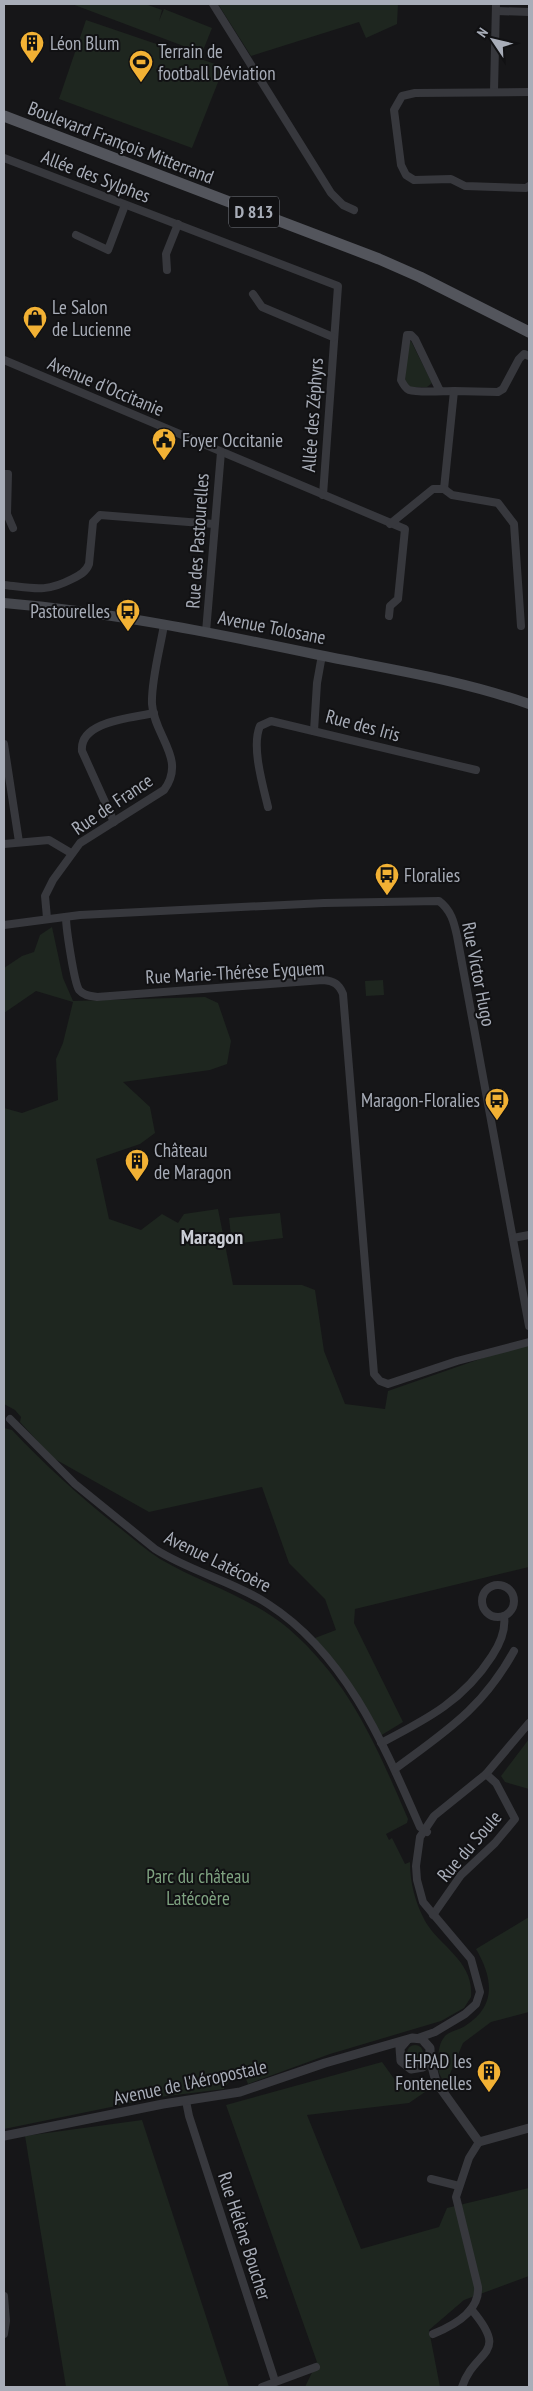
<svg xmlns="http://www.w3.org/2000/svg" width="533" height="2391" font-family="'PT Sans Narrow',sans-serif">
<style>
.green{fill:#1e261f}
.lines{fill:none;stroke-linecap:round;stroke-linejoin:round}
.minor{stroke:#37383d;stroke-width:8}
.tertiary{stroke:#37383d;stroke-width:9}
.secondary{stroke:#45474d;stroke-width:10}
.primary{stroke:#53555c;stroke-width:11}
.labels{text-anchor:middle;stroke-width:4;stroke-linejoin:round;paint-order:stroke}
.shield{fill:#111113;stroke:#7b7e86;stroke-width:1}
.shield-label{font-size:18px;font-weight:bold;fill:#a8adb8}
.poi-label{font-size:19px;fill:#a8adb8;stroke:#111113;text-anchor:start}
.street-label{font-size:19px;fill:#a8adb8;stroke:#111113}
.park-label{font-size:19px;fill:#7fa381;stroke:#111113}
.neighbourhood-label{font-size:20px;font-weight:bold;fill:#c9ccd4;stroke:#111113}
</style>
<rect width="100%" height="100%" fill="#161618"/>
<g class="green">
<polygon points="72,4 145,4 162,10 159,21 164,9 212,28 202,53"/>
<polygon points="218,4 398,4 397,24 366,38 359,22 251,56"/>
<polygon points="86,20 224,67 192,148 59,99"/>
<polygon points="411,341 432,383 427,387 410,387 405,380 407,343"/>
<polygon points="52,927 63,978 73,1001 205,997 218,1003 231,1041 227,1064 210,1070 123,1082 150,1107 155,1133 140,1144 96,1159 109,1219 141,1230 162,1214 178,1223 184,1214 218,1209 233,1285 302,1285 315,1290 324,1351 345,1404 385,1409 388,1391 529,1342 529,1567 355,1609 354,1623 403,1722 380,1736 356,1692 315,1638 336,1630 325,1599 289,1563 262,1487 149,1512 53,1458 20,1422 21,1417 15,1410 4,1404 4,1108 22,1113 58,1100 56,1059 63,1043 73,1002 36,991 4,1013 4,968 22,956 34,952 40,935"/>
<polygon points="383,980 384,995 366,996 365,981"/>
<polygon points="280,1213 283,1238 232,1244 229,1218"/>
<path d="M4,1428L12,1430C46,1466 82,1499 121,1529C134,1539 146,1550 160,1559C203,1584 251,1597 289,1629C350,1682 377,1747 408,1819L407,1823L386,1834L389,1840L392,1838L405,1864L410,1862C410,1883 415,1902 425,1921C441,1948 474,1961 471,1997L464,2008L441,2021L330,2054L248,2084L246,2079C238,2077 227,2080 224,2089L160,2097L4,2129Z"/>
<polygon points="529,1739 529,1789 505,1782 501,1776"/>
<path d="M529,1917V2012L491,2022L463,2043L447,2081L443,2080C438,2073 437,2067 438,2058C439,2050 439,2043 445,2036C450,2031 459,2030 465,2026C497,2006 493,1978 476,1949Z"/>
<circle cx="415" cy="2053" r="8"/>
<polygon points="382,2062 395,2080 418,2086 425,2092 409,2103 307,2115 361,2249 439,2227 447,2208 529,2188 529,2276 464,2300 429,2330 440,2387 305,2387 317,2362 226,2105"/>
<polygon points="142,2120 229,2387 66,2387 25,2136"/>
</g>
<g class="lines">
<g class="minor">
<polyline points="213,4 331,193 343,205 354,210"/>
<polyline points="496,11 529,12"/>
<polyline points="494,91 496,4"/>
<polyline points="529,92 415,93 402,96 394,110 401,165 406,175 414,180 451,179 465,186 526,188 529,186"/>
<polyline points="4,158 338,286 323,495"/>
<polyline points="76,235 108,250 125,205"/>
<polyline points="167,270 166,254 178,224"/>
<polyline points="253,294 262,307 333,337"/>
<polyline points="4,360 405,529 398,599 390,606 389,616"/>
<path d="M440,391L415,339L411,335H407L401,380C403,384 405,388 409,390C418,393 443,391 454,391"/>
<polyline points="4,474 8,474 7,514 13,528"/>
<polyline points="444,489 454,391 498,392 503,389 519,359 524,354 529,356"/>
<polyline points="390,524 433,489 444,489 452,495 498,503 514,524 521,626"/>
<path d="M4,585C33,588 45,593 72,579C80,575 86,572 89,564L93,522L100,515L214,524"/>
<polyline points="206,632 221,452"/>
<polyline points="314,731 317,683 322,655"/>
<polyline points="4,744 19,842"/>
<path d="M268,807C263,786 251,746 260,726L271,721L476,770"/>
<path d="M114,822L82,751C79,721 132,718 154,713"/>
<polyline points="4,844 49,840 71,853"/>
<path d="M66,917C66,928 74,982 79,990C84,996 91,996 97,997L323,980C334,981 339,984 343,994L374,1374L380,1381L388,1384L457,1361L529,1342"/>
<path d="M47,918L45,896L53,880L80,843L164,790C187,759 154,736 152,704C151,681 160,649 164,625"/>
<path d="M4,925L80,915L324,903L439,901C451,910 454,922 457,936L529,1326"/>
<polyline points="513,1238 529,1235"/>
<path d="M10,1419L75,1484L155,1549C191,1572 233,1581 268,1604C346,1654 384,1745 420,1827L427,1832"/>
<circle cx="498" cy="1601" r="16"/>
<path d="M381,1743C427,1719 463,1701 492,1656C500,1644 506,1630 504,1616"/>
<path d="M395,1769C446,1731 482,1709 514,1651"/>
<polyline points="433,1915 461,1875 495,1843 515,1819 496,1783 486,1774"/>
<polyline points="418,2038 435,2032 465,2014 476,2004 480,1992 471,1959 423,1902 417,1880 416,1866 420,1837 434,1816 486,1774 529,1723"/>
<polyline points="186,2101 189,2116 275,2381"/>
<polyline points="431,2179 459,2186"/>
<polyline points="4,2296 6,2321 4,2334"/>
<path d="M433,2334C453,2326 480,2312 478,2287L456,2197L469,2158L479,2142"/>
<polyline points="262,2387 316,2367"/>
<path d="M462,2387C475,2348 511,2356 471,2309"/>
</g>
<g class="tertiary">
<polyline points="430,2058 436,2082 479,2142 529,2128"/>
<polyline points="4,2136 163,2104 240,2092 325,2063 412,2038 422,2039 430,2048 430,2058 423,2067 411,2069 401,2061 400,2048 407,2040"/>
</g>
<path class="secondary" d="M4,603C110,612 214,633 319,655C389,669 461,680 529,704"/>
<polyline class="primary" points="4,116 379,259 420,277 529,332"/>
</g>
<defs>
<symbol id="building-pin" viewBox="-11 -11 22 30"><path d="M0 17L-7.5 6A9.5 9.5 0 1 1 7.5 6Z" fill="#f2b134" stroke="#111113"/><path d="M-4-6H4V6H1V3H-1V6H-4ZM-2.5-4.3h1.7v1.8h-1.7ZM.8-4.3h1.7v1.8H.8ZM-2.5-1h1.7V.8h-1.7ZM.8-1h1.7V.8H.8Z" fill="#111"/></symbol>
<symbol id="stadium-pin" viewBox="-11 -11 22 30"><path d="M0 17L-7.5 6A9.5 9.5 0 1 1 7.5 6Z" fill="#f2b134" stroke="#111113"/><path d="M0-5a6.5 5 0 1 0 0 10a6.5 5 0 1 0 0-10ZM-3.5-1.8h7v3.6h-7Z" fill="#111"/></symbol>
<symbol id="shop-pin" viewBox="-11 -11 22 30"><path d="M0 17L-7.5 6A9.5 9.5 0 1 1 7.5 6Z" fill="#f2b134" stroke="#111113"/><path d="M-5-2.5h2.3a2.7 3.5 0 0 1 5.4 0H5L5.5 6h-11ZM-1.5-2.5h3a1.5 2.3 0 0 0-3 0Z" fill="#111"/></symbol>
<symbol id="civic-pin" viewBox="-11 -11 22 30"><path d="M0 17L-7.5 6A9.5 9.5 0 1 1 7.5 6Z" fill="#f2b134" stroke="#111113"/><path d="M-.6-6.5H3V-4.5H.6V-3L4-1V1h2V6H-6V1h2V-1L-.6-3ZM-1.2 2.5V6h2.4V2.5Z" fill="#111"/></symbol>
<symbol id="bus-pin" viewBox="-11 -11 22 30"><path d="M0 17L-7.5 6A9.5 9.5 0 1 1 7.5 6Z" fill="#f2b134" stroke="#111113"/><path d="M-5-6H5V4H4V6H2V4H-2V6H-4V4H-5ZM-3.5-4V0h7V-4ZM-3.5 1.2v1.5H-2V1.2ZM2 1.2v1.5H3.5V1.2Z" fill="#111"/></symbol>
</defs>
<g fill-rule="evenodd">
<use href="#building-pin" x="18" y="29" width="28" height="38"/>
<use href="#stadium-pin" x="127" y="48" width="28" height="38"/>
<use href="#shop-pin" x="21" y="304" width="28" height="38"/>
<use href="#civic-pin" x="150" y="426" width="28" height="38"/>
<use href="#bus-pin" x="114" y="597" width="28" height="38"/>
<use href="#bus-pin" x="373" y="861" width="28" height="38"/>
<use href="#bus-pin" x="483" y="1086" width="28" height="38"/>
<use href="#building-pin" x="123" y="1147" width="28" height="38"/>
<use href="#building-pin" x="475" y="2058" width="28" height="38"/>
</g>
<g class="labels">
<rect class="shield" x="229" y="196.5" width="50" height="31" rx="4"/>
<g class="shield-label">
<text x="254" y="218">D 813</text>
</g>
<g class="poi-label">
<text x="50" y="50">Léon Blum</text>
<text x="158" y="58">Terrain de<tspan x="158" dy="22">football Déviation</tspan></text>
<text x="52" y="314">Le Salon<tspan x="52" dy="22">de Lucienne</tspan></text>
<text x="182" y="447">Foyer Occitanie</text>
<text x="110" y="618" text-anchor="end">Pastourelles</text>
<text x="404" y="882">Floralies</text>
<text x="480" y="1107" text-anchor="end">Maragon-Floralies</text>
<text x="154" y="1157">Château<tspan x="154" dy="22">de Maragon</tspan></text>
<text x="472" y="2068" text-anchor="end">EHPAD les<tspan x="472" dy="22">Fontenelles</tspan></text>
</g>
<g class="street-label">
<text transform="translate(121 142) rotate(21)" y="7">Boulevard François Mitterrand</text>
<text transform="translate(96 176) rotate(21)" y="7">Allée des Sylphes</text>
<text transform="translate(106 386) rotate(23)" y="7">Avenue d'Occitanie</text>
<text transform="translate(312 415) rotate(-86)" y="7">Allée des Zéphyrs</text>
<text transform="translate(197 541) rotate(-86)" y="7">Rue des Pastourelles</text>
<text transform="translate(272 627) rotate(11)" y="7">Avenue Tolosane</text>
<text transform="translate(363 725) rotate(15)" y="7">Rue des Iris</text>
<text transform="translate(112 804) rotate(-34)" y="7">Rue de France</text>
<text transform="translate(235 972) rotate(-3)" y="7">Rue Marie-Thérèse Eyquem</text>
<text transform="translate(479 974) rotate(79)" y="7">Rue Victor Hugo</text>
<text transform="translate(218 1561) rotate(26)" y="7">Avenue Latécoère</text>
<text transform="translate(469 1846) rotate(-49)" y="7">Rue du Soule</text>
<text transform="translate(190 2082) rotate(-12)" y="7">Avenue de l'Aéropostale</text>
<text transform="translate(245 2236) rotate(72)" y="7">Rue Hélène Boucher</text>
</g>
<g class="park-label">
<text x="198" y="1883">Parc du château<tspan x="198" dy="22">Latécoère</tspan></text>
</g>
<g class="neighbourhood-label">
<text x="212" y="1244">Maragon</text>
</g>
</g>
<rect width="533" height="2391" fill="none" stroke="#a8adb8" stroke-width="10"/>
<g transform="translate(493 40) rotate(305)" stroke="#111113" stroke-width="4" paint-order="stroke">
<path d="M0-4L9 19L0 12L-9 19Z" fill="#a8adb8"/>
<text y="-8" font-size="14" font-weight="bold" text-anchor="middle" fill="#a8adb8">N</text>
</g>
</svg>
